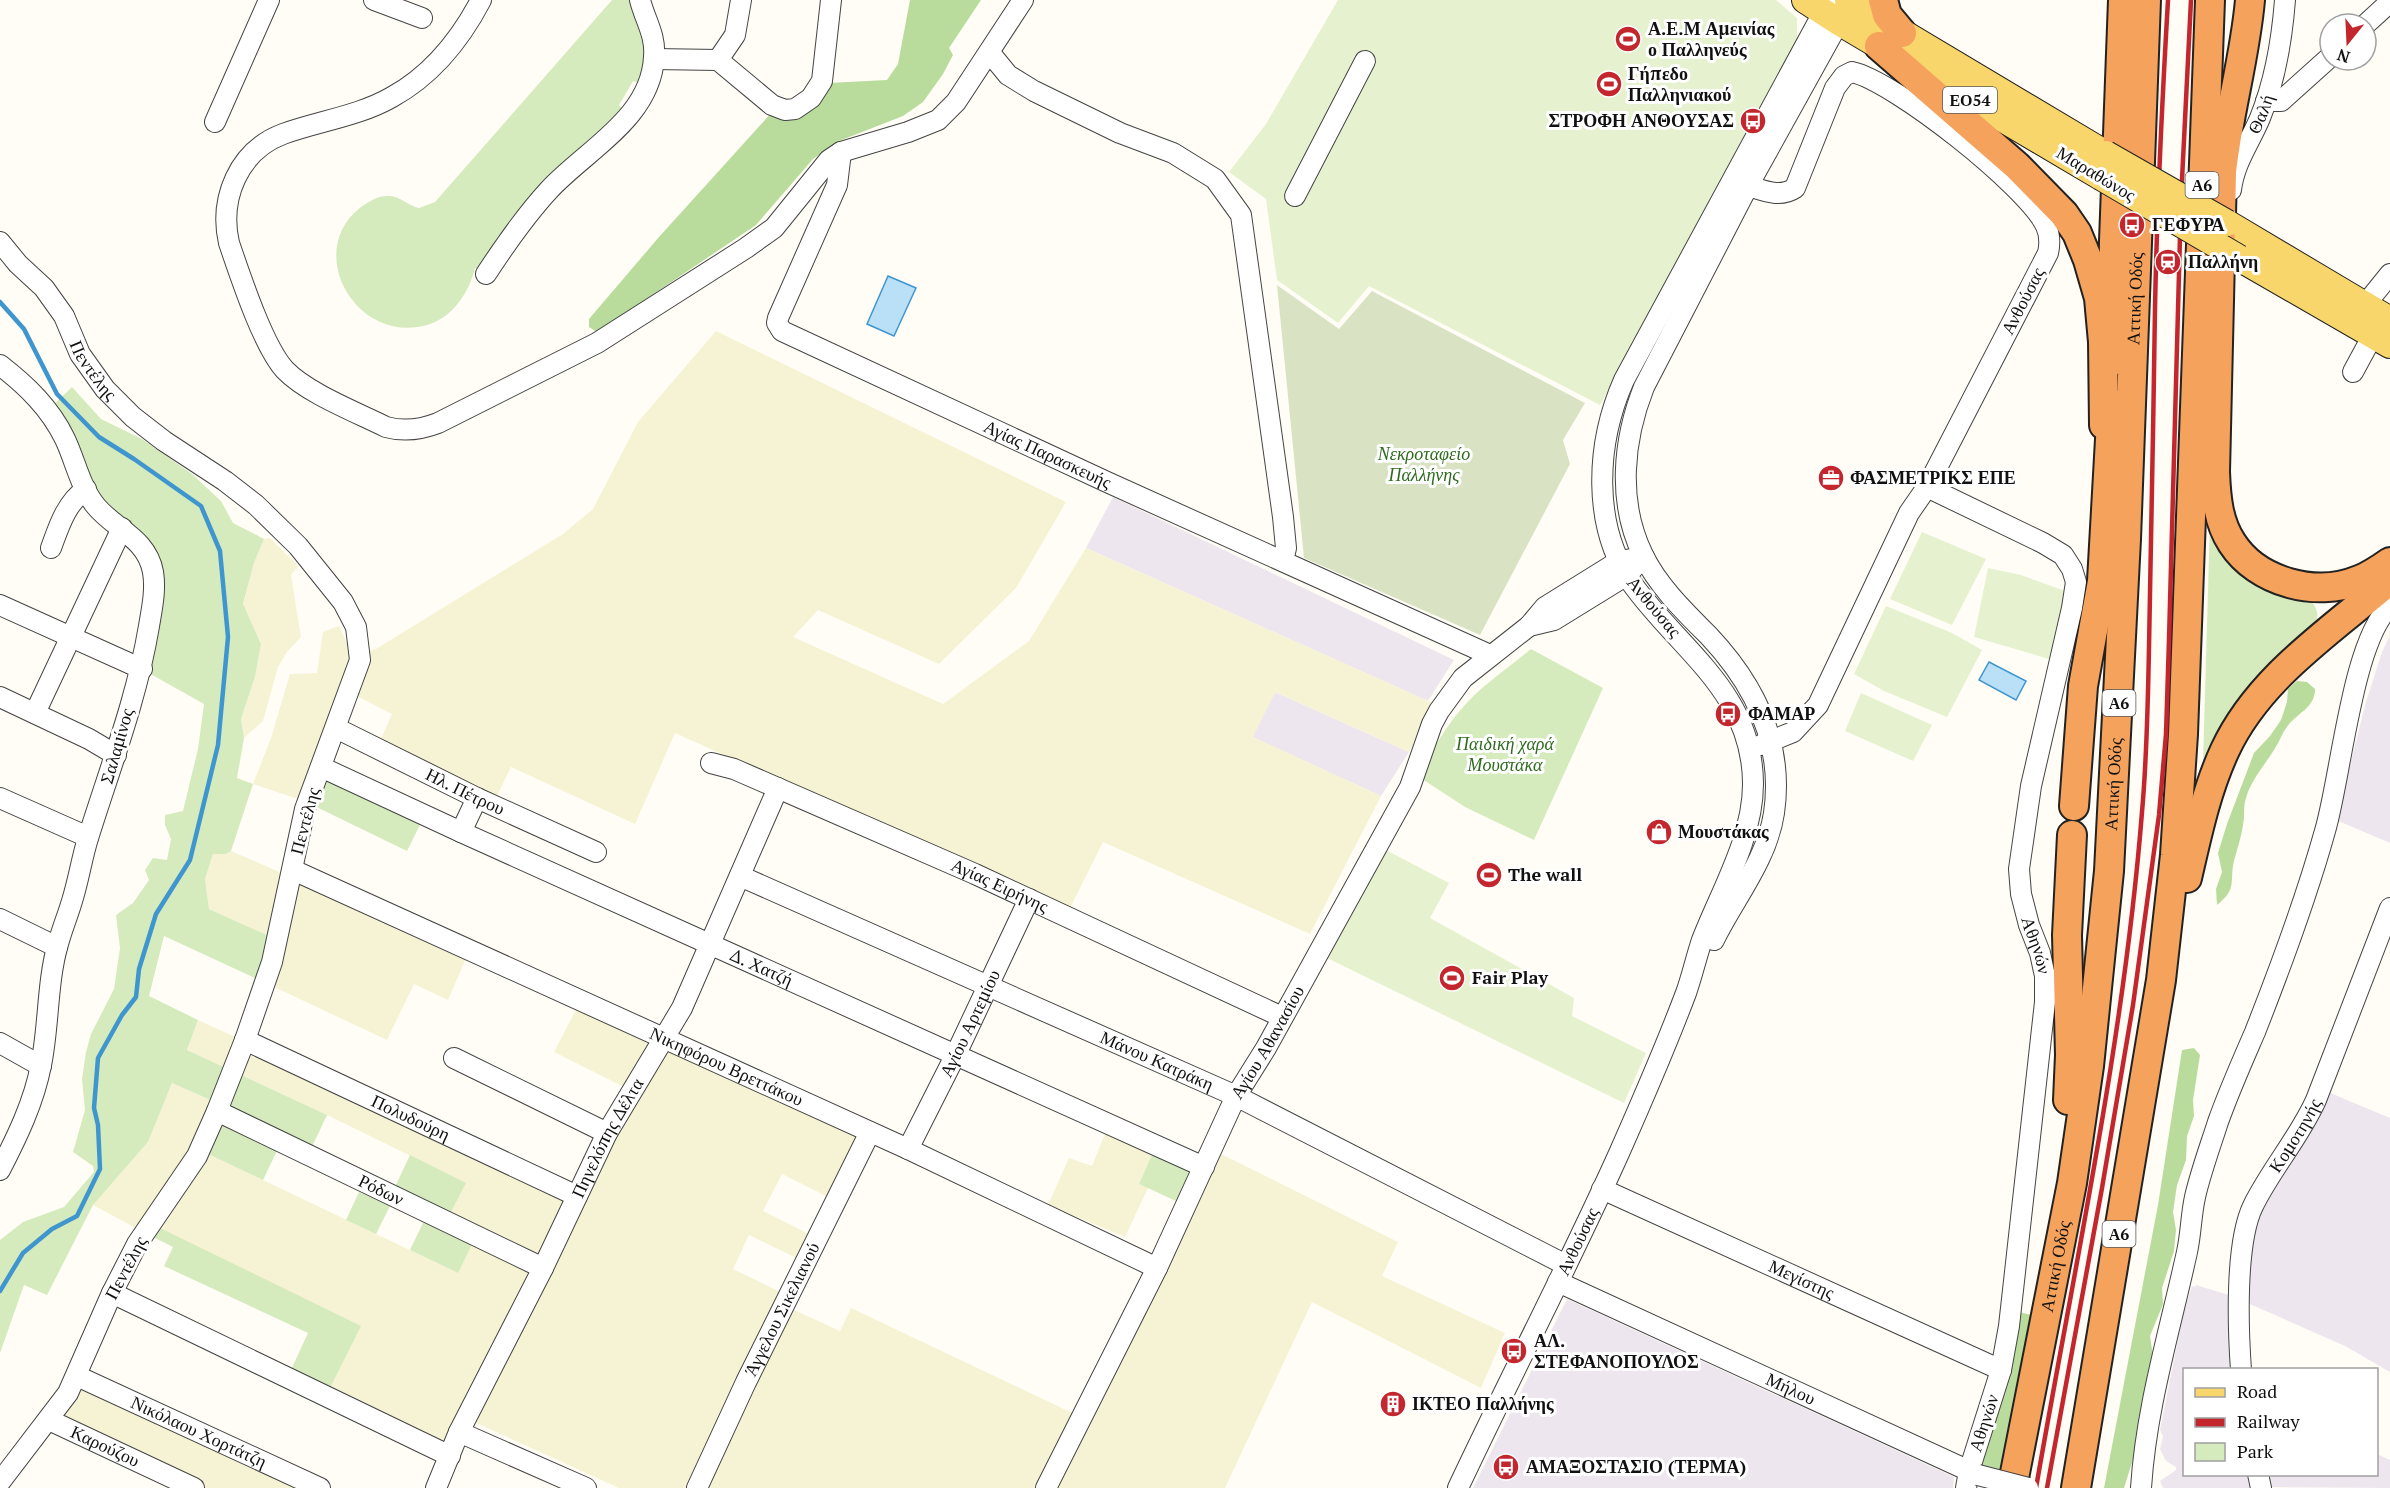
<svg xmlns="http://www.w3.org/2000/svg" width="2390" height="1488" font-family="'PT Serif',serif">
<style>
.industrial{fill:#eee6ef}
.farmland{fill:#f6f3d4}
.green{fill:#d5ebbd}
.forest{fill:#b9dc9c}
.cemetery{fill:#d9e3c4}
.pitch{fill:#e6f2cf}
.water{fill:#b9e0f7;stroke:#3f96cf;stroke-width:1.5}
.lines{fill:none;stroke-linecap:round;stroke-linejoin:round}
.stream{stroke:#3f96cf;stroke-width:4.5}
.minor-casing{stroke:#444;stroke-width:22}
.major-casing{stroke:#222;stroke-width:28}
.highway-casing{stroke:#222;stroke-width:32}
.minor{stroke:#fff;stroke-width:20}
.major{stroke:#f9d66b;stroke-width:26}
.highway{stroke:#f5a25d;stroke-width:28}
.rail{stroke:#c4262e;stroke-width:4.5}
.minor-bridge-casing{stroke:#444;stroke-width:22;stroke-linecap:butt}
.major-bridge-casing{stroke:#222;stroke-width:28;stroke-linecap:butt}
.minor-bridge{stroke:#fff;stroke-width:20}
.major-bridge{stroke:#f9d66b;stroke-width:26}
.labels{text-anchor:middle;stroke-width:6;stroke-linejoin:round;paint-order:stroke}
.shield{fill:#fff;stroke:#585858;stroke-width:1.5}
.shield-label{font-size:16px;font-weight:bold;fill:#111}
.poi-label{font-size:18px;font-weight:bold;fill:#111;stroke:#fff;text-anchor:start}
.street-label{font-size:18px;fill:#111;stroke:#fff}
.park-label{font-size:18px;font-style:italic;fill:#2f6b1f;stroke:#fff}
</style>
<rect width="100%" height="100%" fill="#fffdf5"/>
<g class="industrial">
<polygon points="1113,497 1454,660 1428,701 1086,548"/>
<polygon points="2390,635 2390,843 2336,820 2366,702 2382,652"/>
<polygon points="1275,692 1409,752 1381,796 1252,737"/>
<polygon points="2328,1092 2390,1118 2390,1372 2345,1346 2243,1301 2257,1207"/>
<polygon points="2196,1285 2229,1295 2232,1369 2184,1370 2184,1474 2253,1475 2256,1488 2163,1488 2160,1481 2176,1470 2176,1467 2166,1461 2160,1449 2163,1436 2160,1430 2184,1309 2192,1286 2195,1287"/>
<polygon points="1567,1299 1954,1477 1953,1488 1473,1488"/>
<polygon points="2377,1454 2390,1460 2390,1488 2267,1487 2265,1475 2376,1474"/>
</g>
<g class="farmland">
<polygon points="716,331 1066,502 1016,588 939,664 818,610 793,637 943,704 1029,641 1086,548 1435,704 1409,752 1275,692 1253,737 1381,796 1310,934 1103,842 1069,910 675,733 635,824 511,767 493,804 376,750 392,714 355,695 367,651 376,649 563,534 593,509 638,422"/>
<polygon points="270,538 298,566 291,575 301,637 287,652 278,667 263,721 244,738 241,719 255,677 261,644 243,605 254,563 264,539"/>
<polygon points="339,626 352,654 304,801 253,784 271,738 290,674 317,673 323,632"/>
<polygon points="231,851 468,954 448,1000 414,984 387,1040 270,985 280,941 209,909 205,879 213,854 226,854"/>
<polygon points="580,1002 874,1142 844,1205 782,1174 763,1211 825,1242 815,1267 749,1235 733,1269 797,1300 792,1309 840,1331 851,1308 1085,1419 1217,1152 1398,1242 1382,1276 1505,1333 1481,1388 1312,1302 1225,1488 619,1488 461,1416 445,1448 329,1390 360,1326 149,1235 93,1205 148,1142 172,1083 224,1106 206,1153 458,1273 445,1225 466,1183 327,1115 187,1050 198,1020 580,1195 636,1093 554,1052"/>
<polygon points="1107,1129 1154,1150 1139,1184 1148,1188 1125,1237 1048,1205 1069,1158 1092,1166"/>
<polygon points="79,1380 306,1488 202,1488 56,1420"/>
</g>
<g class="green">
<path d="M612,0H633L650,36L642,84L633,81L619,105L625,112L498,236L479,270L475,268C469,293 452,318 427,325C356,345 303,251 361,207C370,201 378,195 390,196C399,196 409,206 419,208L435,202Z"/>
<polygon points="72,387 101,419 142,439 192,474 221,501 233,523 264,539 254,563 243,604 261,644 255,677 241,719 244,738 237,778 253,784 231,851 226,854 213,854 205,879 209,909 280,941 270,985 164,936 149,996 198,1020 187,1050 327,1115 311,1149 284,1136 263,1180 206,1153 224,1106 172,1083 148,1142 93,1205 47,1295 24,1285 0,1353 0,1240 23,1222 64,1207 94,1172 93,1166 73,1152 85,1110 82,1079 86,1052 91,1034 114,989 120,948 116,915 133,903 149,880 145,870 153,858 167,860 171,839 165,825 165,815 183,811 198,749 204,704 147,672 160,571 100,501 50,408"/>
<path d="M2210,522L2310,600C2318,609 2319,614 2315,626L2210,763L2203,762Z"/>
<path d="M1531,649L1603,688L1534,840L1465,807L1419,777C1430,755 1442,732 1458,713C1478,688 1507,669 1531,649Z"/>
<polygon points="314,773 421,823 407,851 304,801"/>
<polygon points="1154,1150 1206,1172 1189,1207 1139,1184"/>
<polygon points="410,1155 466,1183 445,1224 474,1240 458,1273 410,1250 432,1204 395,1187"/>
<polygon points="359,1192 390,1206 376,1234 346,1220"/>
<polygon points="156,1226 361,1326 329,1390 290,1372 308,1333 164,1266 173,1247 149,1235"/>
</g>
<g class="forest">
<polygon points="910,0 981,0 949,48 953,55 943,74 923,102 903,116 839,141 813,159 756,225 597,332 589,327 589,319 659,237 773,111 828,83 887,80 898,64"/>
<path d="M2297,681L2307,682L2315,689C2315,711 2292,713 2282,735C2273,757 2253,774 2246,798C2243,806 2245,817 2243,825C2241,838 2237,849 2234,861C2229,882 2238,888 2217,905L2216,889L2222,872L2218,853L2227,824L2254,753L2270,736L2281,720L2287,702L2288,689Z"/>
<polygon points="2194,1048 2200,1055 2193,1100 2194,1116 2187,1136 2186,1160 2177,1185 2173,1212 2176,1230 2174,1251 2162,1288 2163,1304 2150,1336 2153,1356 2147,1376 2146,1404 2140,1437 2124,1488 2104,1488 2158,1205 2182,1050"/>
<polygon points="2019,1312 2031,1315 2001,1471 1980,1465"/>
</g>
<polygon class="cemetery" points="1277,285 1339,329 1372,291 1585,403 1563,440 1570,464 1480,635 1304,558"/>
<g class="pitch">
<polygon points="1338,0 1776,0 1797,18 1797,40 1600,405 1369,286 1338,323 1277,280 1266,199 1229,172 1266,124"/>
<polygon points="1922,532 1986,559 1952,625 1890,599"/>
<polygon points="1988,568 2021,575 2065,591 2049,659 1974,637"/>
<polygon points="1886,606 1952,633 1982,650 1947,717 1884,691 1854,674"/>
<polygon points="1861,693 1932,725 1913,761 1845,731"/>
<polygon points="1382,848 1449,883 1430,918 1574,998 1572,1016 1646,1053 1624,1103 1325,957"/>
</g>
<g class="water">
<polygon points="888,276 916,288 894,336 867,324"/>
<polygon points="1989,662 2026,681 2016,700 1979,680"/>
</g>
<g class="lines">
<polyline class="stream" points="0,302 24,329 57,394 99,437 134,459 201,506 220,551 228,637 218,745 190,860 156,914 139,969 136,997 122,1015 98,1058 94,1108 98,1125 100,1169 77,1216 52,1229 23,1253 0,1291"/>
<defs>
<g id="minor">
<polyline points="374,0 422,18"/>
<path d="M481,0C460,40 432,75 392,97C359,116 319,121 283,134C238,151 219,199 229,243C240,275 263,346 285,370C307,393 356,412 386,427C404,432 420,430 438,423L597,343L746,248L774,228L829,160L841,152L908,132L938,120L956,102L1023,0"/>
<polyline points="2366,24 2390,2"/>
<polyline points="990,53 1008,75 1034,91 1120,133 1173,153 1215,179 1241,215 1283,517 1286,548 1283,561"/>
<polyline points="654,59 718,60 772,105 785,110 795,109 811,98 822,81 831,0"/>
<polyline points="718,60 735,35 741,0"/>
<polyline points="2266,101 2281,101 2330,57"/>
<polyline points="215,122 269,0"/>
<path id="s1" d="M841,152L837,185L778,318L777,323L782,331L1107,482L1490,655"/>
<path d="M1748,186C1765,191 1780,198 1795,188L1835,88L1844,76L1852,72C1894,81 2028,187 2046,226C2050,235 2050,244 2048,253L1927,487L1909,513L1818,705L1793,732L1761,745"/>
<path id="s2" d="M2231,190C2234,163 2250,142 2260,118C2275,81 2282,39 2285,0"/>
<polyline points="1295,196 1365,61"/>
<path id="s3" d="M0,242L18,264L44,288L64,316L80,354L105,389L133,417L164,441L225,481L256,505L298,546L343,602L356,627L360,660L305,809L272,962L245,1040L217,1111L197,1156L137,1244L112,1293L68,1393L0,1482"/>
<path d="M486,274C505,245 525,216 549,190C586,150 651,118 654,57C656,35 645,20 640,0"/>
<polyline points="2365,305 2390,274"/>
<path d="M0,365C27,386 50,408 65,439C75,460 80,486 95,505C114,529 147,538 153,572C156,590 152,608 149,626C137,698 111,765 89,835C82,856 79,879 72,901C68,915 62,929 58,944C47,981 49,1027 41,1065C34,1102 17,1137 0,1170"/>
<polyline points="2353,372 2373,335"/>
<path id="s4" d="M1927,487L2043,543L2063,555L2072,569L2076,582L2072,608L2031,786L2019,869L2021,894L2029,925L2040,953L2045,976V1002L2009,1326L2001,1370L1969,1471L1966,1488"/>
<path d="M51,548C59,526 66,503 86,489"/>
<polyline points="0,605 142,669"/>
<polyline points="1529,626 1554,620 1627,575 1636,565"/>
<polyline points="0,697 89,739 116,755"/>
<polyline points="35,713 122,528"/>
<path id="s5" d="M336,728L477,798L596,852"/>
<path id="s6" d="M711,763L734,769L975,874L1282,1017"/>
<path id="s7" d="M321,767L461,832L1204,1167"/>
<polyline points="0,798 88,837"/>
<polyline points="461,832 477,798"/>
<path id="s8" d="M293,870L908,1149L1157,1268"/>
<path id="s9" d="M740,876L1236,1096L1566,1265"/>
<polyline points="0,919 57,947"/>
<path d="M1714,940C1734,899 1767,860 1774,813C1784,744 1755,685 1709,636C1685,612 1658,586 1643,555C1617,502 1623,440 1644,387L1748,186L1845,11"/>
<path id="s10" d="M245,1040L577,1196"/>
<polyline points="0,1043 41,1066"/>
<polyline points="454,1058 607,1133"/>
<path id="s11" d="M217,1111L543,1268"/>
<path id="s12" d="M908,1149L956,1054L1029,899"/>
<path id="s13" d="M1602,1189L2001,1370"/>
<path id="s14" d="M1558,1282L1978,1475"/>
<polyline points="112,1293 450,1456"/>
<path id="s15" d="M2241,1370C2238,1328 2235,1243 2253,1206C2271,1169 2299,1138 2316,1100L2390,908"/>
<path id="s16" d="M77,1376L320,1488"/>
<path id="s17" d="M49,1420L194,1488"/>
<polyline points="459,1432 586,1488"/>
<polyline points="2258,1474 2261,1488"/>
<path id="s18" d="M436,1488L459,1432L543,1268L607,1133L682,1008L778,788"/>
<path id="s19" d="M697,1488L746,1382L870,1132"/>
<path id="s20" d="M1046,1488L1157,1268L1236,1096L1266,1048L1410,787L1432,724L1439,711L1463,678L1529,626L1545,607L1619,561L1644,557"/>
<path id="s21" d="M1458,1488C1511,1375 1569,1265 1620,1151C1643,1099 1666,1046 1686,993C1692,976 1696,958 1702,940C1721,891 1753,838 1753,784C1753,693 1681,651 1633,585C1591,526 1596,443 1624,380L1830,0"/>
<path d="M2141,1488C2146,1408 2170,1330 2187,1252C2191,1234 2191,1215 2195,1197C2201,1171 2210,1147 2218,1122C2229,1091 2242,1062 2255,1032C2281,966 2306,899 2325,831C2341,777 2352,642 2390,606"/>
</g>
<g id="major">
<polyline points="1805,0 1839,22 2101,177"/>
<polyline points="1848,0 2106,154"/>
<polyline points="2227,223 2390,320"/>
<polyline points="2239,258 2390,345"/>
</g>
<g id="highway">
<polyline points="1883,0 1887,15 1902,33"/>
<path d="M2250,0C2245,58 2228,114 2222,172L2215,472C2216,497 2218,522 2232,543C2257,582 2316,598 2359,580C2370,576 2380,569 2390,562"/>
<polyline points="1879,46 2017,166 2064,214 2077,233 2088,260 2099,298 2103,342 2104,425"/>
<polyline points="2112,361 2114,241 2123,0"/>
<polyline points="2074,806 2083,686 2102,581 2112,404"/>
<path d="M2187,878C2197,835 2206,791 2225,750C2259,677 2331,631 2390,580"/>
<polyline points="2068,1100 2070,1055 2067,935 2072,835"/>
<path id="s22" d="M2012,1488L2072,1183L2089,1066L2109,871L2126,539L2146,0"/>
<polyline points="2076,1488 2161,980 2175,855 2183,734 2210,0"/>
</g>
</defs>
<use href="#minor" class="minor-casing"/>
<use href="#major" class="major-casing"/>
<use href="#highway" class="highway-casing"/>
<use href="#minor" class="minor"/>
<use href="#major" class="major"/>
<use href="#highway" class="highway"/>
<g class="rail">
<path d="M2036,1488C2075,1263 2124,1040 2142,812C2147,757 2148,702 2149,647C2152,534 2153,421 2155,308C2157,205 2162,103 2168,0"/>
<polyline points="2047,1488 2102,1188 2133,1005 2159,815 2166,734 2169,640 2181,200 2191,0"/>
</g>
<defs>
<polyline id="minor-bridge" points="1978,1475 2028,1488"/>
<g id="major-bridge">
<polyline points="2106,154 2227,223"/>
<polyline points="2101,177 2239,258"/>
</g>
</defs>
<use href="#minor-bridge" class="minor-bridge-casing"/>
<use href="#major-bridge" class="major-bridge-casing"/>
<use href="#minor-bridge" class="minor-bridge"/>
<use href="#major-bridge" class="major-bridge"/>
</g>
<defs>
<symbol id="stadium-disc" viewBox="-11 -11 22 22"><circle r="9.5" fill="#c4262e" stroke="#fff"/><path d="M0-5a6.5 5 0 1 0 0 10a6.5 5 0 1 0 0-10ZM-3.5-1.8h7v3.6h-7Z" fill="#fff"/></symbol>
<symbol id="bus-disc" viewBox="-11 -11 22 22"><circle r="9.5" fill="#c4262e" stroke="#fff"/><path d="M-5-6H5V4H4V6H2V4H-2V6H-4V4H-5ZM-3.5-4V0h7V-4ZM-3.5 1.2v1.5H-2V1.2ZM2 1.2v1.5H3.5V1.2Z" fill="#fff"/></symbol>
<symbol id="station-disc" viewBox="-11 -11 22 22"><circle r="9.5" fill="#c4262e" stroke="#fff"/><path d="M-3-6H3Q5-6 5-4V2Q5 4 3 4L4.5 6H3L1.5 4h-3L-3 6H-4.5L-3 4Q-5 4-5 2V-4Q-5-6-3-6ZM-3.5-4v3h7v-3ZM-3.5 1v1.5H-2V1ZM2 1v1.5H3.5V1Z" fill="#fff"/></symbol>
<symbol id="office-disc" viewBox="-11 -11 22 22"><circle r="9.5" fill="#c4262e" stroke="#fff"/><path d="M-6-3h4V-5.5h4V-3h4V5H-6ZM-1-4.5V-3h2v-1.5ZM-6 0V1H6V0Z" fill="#fff"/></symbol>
<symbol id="shop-disc" viewBox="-11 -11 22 22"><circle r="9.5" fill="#c4262e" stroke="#fff"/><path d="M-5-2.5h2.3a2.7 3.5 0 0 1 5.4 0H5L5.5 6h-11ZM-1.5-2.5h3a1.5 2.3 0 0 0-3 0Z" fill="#fff"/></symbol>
<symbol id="building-disc" viewBox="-11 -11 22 22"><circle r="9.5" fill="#c4262e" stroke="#fff"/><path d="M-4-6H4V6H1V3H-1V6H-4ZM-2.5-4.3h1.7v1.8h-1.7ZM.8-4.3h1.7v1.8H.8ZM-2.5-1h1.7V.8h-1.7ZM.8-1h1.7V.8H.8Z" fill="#fff"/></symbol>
</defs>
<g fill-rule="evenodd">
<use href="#stadium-disc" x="1613" y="24" width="30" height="30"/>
<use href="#stadium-disc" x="1594" y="69" width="30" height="30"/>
<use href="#bus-disc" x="1738" y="106" width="30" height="30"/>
<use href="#bus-disc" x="2117" y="210" width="30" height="30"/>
<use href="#station-disc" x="2153" y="247" width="30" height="30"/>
<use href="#office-disc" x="1816" y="463" width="30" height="30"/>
<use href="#bus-disc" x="1713" y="699" width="30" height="30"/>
<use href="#shop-disc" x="1644" y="817" width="30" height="30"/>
<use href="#stadium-disc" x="1474" y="860" width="30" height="30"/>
<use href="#stadium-disc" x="1437" y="963" width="30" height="30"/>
<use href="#bus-disc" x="1499" y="1336" width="30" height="30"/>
<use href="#building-disc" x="1378" y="1389" width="30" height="30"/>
<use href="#bus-disc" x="1491" y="1452" width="30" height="30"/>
</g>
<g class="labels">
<g class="shield">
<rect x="1943" y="87" width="54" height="26" rx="4.5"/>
<rect x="2185.5" y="172" width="33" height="26" rx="4.5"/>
<rect x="2102.5" y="690" width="33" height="26" rx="4.5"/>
<rect x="2102.5" y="1221" width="33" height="26" rx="4.5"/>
</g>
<g class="shield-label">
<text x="1970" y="106">ΕΟ54</text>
<text x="2202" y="191">Α6</text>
<text x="2119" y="709">Α6</text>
<text x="2119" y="1240">Α6</text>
</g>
<g class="poi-label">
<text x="1648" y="35">Α.Ε.Μ Αμεινίας<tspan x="1648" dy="21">ο Παλληνεύς</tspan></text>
<text x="1628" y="80">Γήπεδο<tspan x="1628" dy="21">Παλληνιακού</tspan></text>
<text x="1734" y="127" text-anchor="end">ΣΤΡΟΦΗ ΑΝΘΟΥΣΑΣ</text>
<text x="2152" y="231">ΓΕΦΥΡΑ</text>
<text x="2188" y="268">Παλλήνη</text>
<text x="1850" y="484">ΦΑΣΜΕΤΡΙΚΣ ΕΠΕ</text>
<text x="1748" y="720">ΦΑΜΑΡ</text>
<text x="1678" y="838">Μουστάκας</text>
<text x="1508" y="881">The wall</text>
<text x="1472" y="984">Fair Play</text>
<text x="1534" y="1347">ΑΛ.<tspan x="1534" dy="21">ΣΤΕΦΑΝΟΠΟΥΛΟΣ</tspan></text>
<text x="1412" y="1410">ΙΚΤΕΟ Παλλήνης</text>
<text x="1526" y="1473">ΑΜΑΞΟΣΤΑΣΙΟ (ΤΕΡΜΑ)</text>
</g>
<g class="street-label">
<text dy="6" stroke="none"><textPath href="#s2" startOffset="82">Θαλή</textPath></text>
<text transform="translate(2096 174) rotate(31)" y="6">Μαραθώνος</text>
<text dy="6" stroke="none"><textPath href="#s22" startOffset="1198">Αττική Οδός</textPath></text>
<text transform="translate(2023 301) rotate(-63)" y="6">Ανθούσας</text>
<text dy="6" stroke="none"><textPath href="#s3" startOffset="160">Πεντέλης</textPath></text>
<text dy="6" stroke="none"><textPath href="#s1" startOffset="486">Αγίας Παρασκευής</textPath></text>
<text transform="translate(1654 607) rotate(50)" y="6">Ανθούσας</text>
<text transform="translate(117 746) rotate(-74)" y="6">Σαλαμίνος</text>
<text dy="6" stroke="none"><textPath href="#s22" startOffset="712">Αττική Οδός</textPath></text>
<text dy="6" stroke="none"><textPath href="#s5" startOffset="144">Ηλ. Πέτρου</textPath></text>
<text transform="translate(305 821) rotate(-75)" y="6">Πεντέλης</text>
<text dy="6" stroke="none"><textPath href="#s6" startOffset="314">Αγίας Ειρήνης</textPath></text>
<text dy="6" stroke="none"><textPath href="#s4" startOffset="554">Αθηνών</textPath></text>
<text dy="6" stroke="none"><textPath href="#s7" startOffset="484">Δ. Χατζή</textPath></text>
<text dy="6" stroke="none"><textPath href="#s12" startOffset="140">Αγίου Αρτεμίου</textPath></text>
<text dy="6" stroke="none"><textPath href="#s20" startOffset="498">Αγίου Αθανασίου</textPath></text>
<text dy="6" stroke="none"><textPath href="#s9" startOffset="456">Μάνου Κατράκη</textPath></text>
<text dy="6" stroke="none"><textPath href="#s8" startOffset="476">Νικηφόρου Βρεττάκου</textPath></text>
<text dy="6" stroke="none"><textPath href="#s10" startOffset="183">Πολυδούρη</textPath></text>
<text dy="6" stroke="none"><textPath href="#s15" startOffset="248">Κομοτηνής</textPath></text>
<text dy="6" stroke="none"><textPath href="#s18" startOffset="390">Πηνελόπης Δέλτα</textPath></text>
<text dy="6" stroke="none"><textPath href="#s11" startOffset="182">Ρόδων</textPath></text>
<text dy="6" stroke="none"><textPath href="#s21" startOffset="274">Ανθούσας</textPath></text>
<text dy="6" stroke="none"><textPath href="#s22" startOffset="226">Αττική Οδός</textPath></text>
<text transform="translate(126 1268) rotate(-62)" y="6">Πεντέλης</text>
<text dy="6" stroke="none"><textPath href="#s13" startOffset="219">Μεγίστης</textPath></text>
<text dy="6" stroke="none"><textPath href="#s19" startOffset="198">Άγγελου Σικελιανού</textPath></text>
<text dy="6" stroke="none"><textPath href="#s14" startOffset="256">Μήλου</textPath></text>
<text transform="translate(1984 1423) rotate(-72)" y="6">Αθηνών</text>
<text dy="6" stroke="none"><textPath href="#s16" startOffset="134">Νικόλαου Χορτάτζη</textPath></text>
<text dy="6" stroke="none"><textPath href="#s17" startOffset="62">Καρούζου</textPath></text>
</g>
<g class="park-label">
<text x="1424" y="460">Νεκροταφείο<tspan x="1424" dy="21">Παλλήνης</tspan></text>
<text x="1505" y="750">Παιδική χαρά<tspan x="1505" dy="21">Μουστάκα</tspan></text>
</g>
</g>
<rect x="2183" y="1368" width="195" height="108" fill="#ffffff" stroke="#a0a0a0" stroke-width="1.5"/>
<rect x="2195" y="1388" width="30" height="9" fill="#f9d66b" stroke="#a0a0a0" stroke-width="1.5"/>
<text x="2237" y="1398" font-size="18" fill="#111111">Road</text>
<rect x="2195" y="1418" width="30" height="9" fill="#c4262e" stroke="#a0a0a0" stroke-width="1.5"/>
<text x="2237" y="1428" font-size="18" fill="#111111">Railway</text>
<rect x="2195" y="1443" width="30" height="18" fill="#d5ebbd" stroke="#a0a0a0" stroke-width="1.5"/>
<text x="2237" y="1458" font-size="18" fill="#111111">Park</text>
<g transform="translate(2348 42) rotate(198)"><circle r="28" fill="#ffffff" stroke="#a0a0a0" stroke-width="1.5"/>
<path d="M0-4.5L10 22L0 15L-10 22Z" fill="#c4262e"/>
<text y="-9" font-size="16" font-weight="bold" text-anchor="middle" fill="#111111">N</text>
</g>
</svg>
